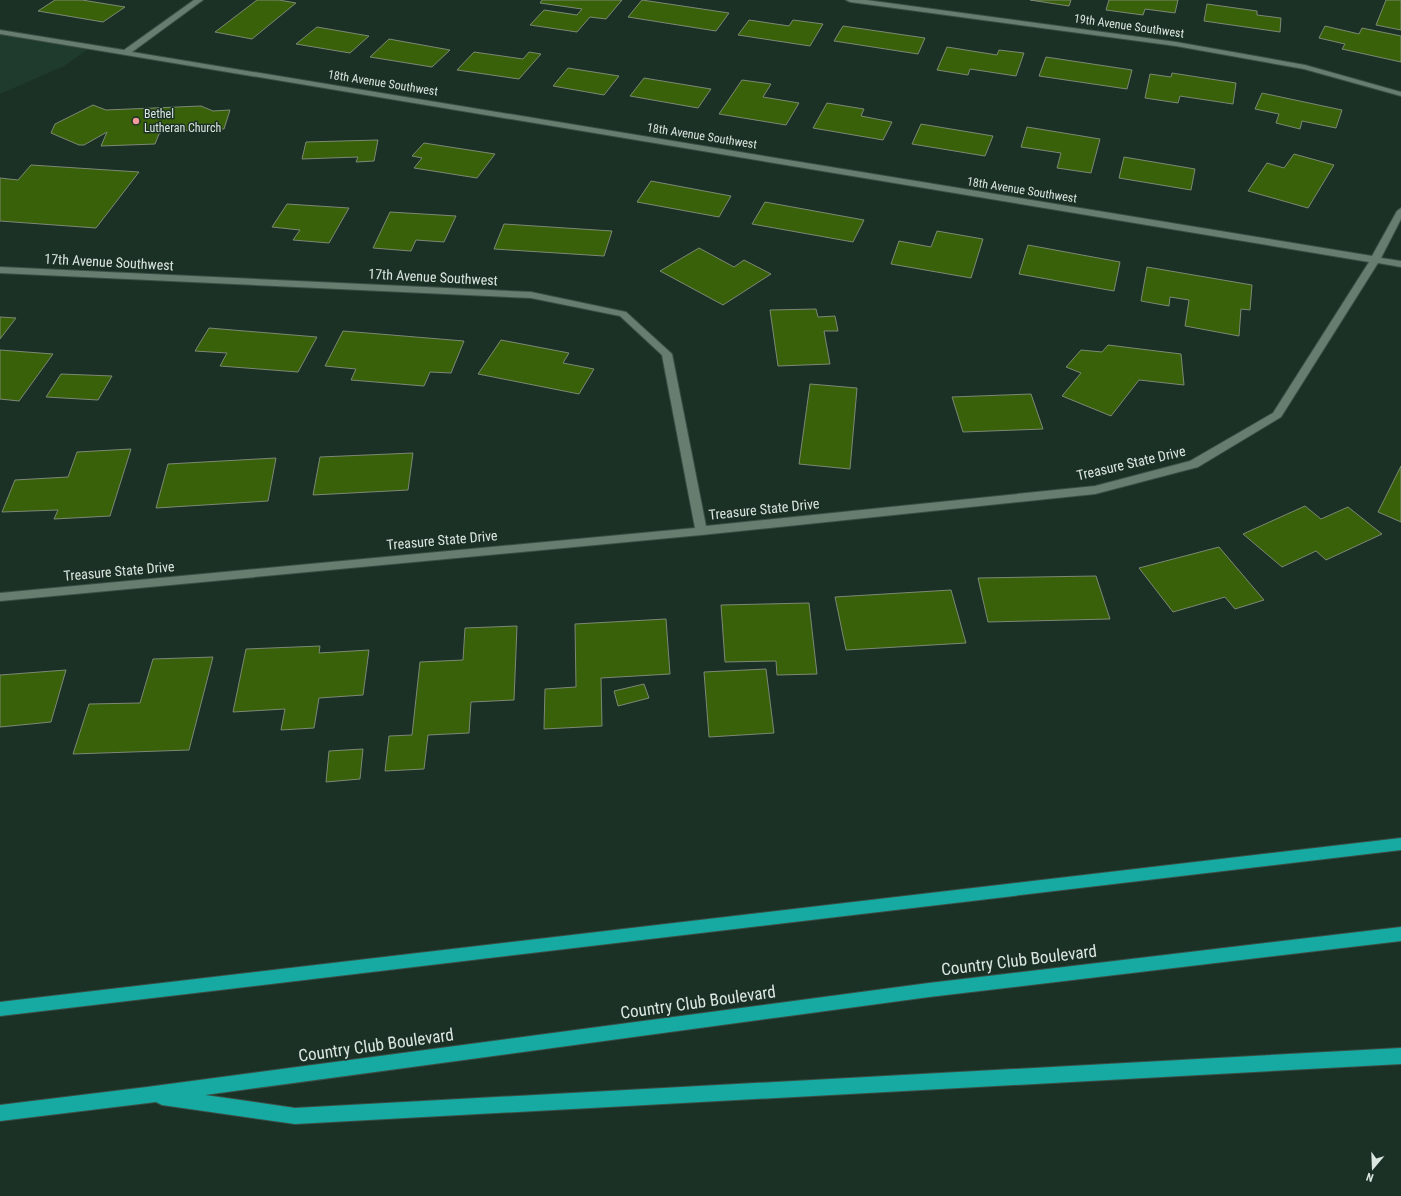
<svg xmlns="http://www.w3.org/2000/svg" width="1401" height="1196" font-family="'Roboto Condensed',sans-serif">
<style>
.built{fill:#1f3b2d}
.building{fill:#39610a;stroke:#7c8874}
.lines{fill:none;stroke-linecap:round;stroke-linejoin:round}
.street-casing{stroke:#3c4e45;stroke-width:2}
.highway-casing{stroke:#3c4e45;stroke-width:2}
.street{fill:#667d70;fill-rule:evenodd}
.highway{fill:#16aaa2;fill-rule:evenodd}
.poi-dot{fill:#f59b9c;stroke:#1c3126;stroke-width:1.5}
.labels{text-anchor:middle;stroke-width:3;stroke-linejoin:round;paint-order:stroke}
.far-street-label{font-size:12px;fill:#dae6df;stroke:#1c3126}
.far-poi-label{font-size:12px;fill:#dae6df;stroke:#1c3126;text-anchor:start}
.street-label{font-size:14px;fill:#dae6df;stroke:#1c3126}
.near-street-label{font-size:17px;fill:#dae6df;stroke:#1c3126}
</style>
<rect width="100%" height="100%" fill="#1c3126"/>
<polygon class="built" points="0,32 91,47 64,66 0,94"/>
<g class="building">
<polygon points="55,0 82,0 125,7 103,22 38,11"/>
<polygon points="257,0 279,0 296,3 252,39 215,32"/>
<polygon points="542,0 622,0 606,19 590,17 577,32 530,25 544,10 577,15 582,9 540,3"/>
<polygon points="642,0 729,13 716,31 628,17"/>
<polygon points="1030,0 1071,0 1069,6"/>
<polygon points="1109,0 1178,0 1175,13 1145,9 1143,15 1106,10"/>
<polygon points="1386,0 1401,0 1401,30 1376,25"/>
<polygon points="1207,4 1257,11 1257,15 1281,18 1280,32 1204,21"/>
<polygon points="749,20 789,26 793,20 823,24 810,46 738,35"/>
<polygon points="843,26 925,38 918,54 834,41"/>
<polygon points="1325,26 1359,34 1362,28 1401,36 1401,62 1342,49 1345,44 1319,38"/>
<polygon points="317,27 369,36 350,53 296,44"/>
<polygon points="389,39 450,50 432,67 370,57"/>
<polygon points="947,47 997,55 999,50 1024,53 1016,76 970,69 968,75 937,70"/>
<polygon points="474,52 523,59 529,52 541,54 519,79 457,70"/>
<polygon points="1046,57 1132,70 1127,89 1039,76"/>
<polygon points="568,68 619,76 604,95 553,86"/>
<polygon points="1172,73 1236,83 1233,104 1180,96 1178,103 1145,98 1150,74 1171,77"/>
<polygon points="644,78 711,89 698,108 630,96"/>
<polygon points="742,80 771,84 763,97 799,103 786,125 719,114"/>
<polygon points="1262,93 1342,110 1336,128 1302,121 1300,129 1276,123 1279,114 1255,109"/>
<polygon points="827,103 864,109 861,116 892,122 883,140 813,128"/>
<polygon points="93,105 106,110 201,106 213,111 230,110 224,129 164,131 159,134 155,144 101,146 107,132 84,145 79,145 51,133 55,124"/>
<polygon points="921,124 993,136 985,156 912,144"/>
<polygon points="1027,127 1100,139 1091,173 1057,168 1061,153 1021,147"/>
<polygon points="378,140 374,161 356,162 358,157 302,159 306,142"/>
<polygon points="424,143 495,154 477,178 414,168 422,158 412,156"/>
<polygon points="1294,154 1334,165 1308,208 1248,191 1267,163 1284,168"/>
<polygon points="1124,157 1195,169 1191,190 1119,178"/>
<polygon points="31,165 139,172 96,228 0,221 0,178 18,180"/>
<polygon points="651,181 731,196 719,217 637,202"/>
<polygon points="765,202 864,220 853,242 752,224"/>
<polygon points="287,204 349,208 329,243 293,240 300,230 272,227"/>
<polygon points="390,212 456,216 444,242 416,240 411,251 373,248"/>
<polygon points="504,224 612,231 604,256 494,249"/>
<polygon points="937,231 983,239 971,278 891,264 899,241 931,247"/>
<polygon points="1028,245 1120,262 1114,291 1019,274"/>
<polygon points="699,248 734,267 744,260 771,274 723,305 660,271"/>
<polygon points="1147,267 1252,285 1250,310 1241,309 1239,336 1185,326 1189,300 1170,297 1169,306 1141,301"/>
<polygon points="816,309 818,317 835,316 838,331 824,331 830,364 778,366 770,310"/>
<polygon points="0,317 16,318 0,339"/>
<polygon points="209,328 317,337 298,372 220,366 227,353 195,351"/>
<polygon points="343,331 464,341 451,373 430,372 424,386 351,380 356,369 325,366"/>
<polygon points="501,340 569,353 563,363 594,369 579,394 478,374"/>
<polygon points="1108,345 1181,354 1184,385 1139,380 1111,416 1062,396 1081,373 1066,367 1081,350 1102,352"/>
<polygon points="0,350 53,354 19,401 0,399"/>
<polygon points="61,374 112,376 98,400 46,397"/>
<polygon points="810,384 857,388 850,469 799,464"/>
<polygon points="1031,394 1043,429 963,432 952,397"/>
<polygon points="131,449 110,516 54,519 58,510 2,512 15,480 68,477 77,452"/>
<polygon points="413,453 408,490 313,495 320,457"/>
<polygon points="276,458 268,501 156,508 168,464"/>
<polygon points="1401,466 1401,522 1378,512"/>
<polygon points="1305,506 1321,519 1348,507 1382,534 1326,560 1316,551 1282,567 1243,534"/>
<polygon points="1219,547 1264,600 1235,609 1225,597 1173,612 1139,568"/>
<polygon points="1096,576 1110,619 988,622 978,578"/>
<polygon points="951,590 966,643 846,650 835,597"/>
<polygon points="809,603 817,674 777,675 776,661 725,662 721,605"/>
<polygon points="666,619 670,674 601,678 602,726 544,729 545,689 576,687 575,624"/>
<polygon points="517,626 514,700 471,702 469,733 428,735 424,769 385,771 389,736 412,735 420,662 463,660 465,628"/>
<polygon points="320,646 319,653 369,650 363,695 319,698 314,728 281,730 285,709 233,712 246,649"/>
<polygon points="213,657 189,750 73,754 89,704 140,703 153,659"/>
<polygon points="766,669 774,733 709,737 704,672"/>
<polygon points="66,670 51,722 0,727 0,675"/>
<polygon points="644,684 649,698 618,706 614,691"/>
<polygon points="363,749 360,779 326,782 329,751"/>
</g>
<g class="lines">
<defs>
<g id="street">
<polygon points="194,0 203,0 132,52 1372,256 1397,211 1401,208 1401,219 1381,258 1401,261 1401,267 1378,263 1281,417 1198,467 1095,494 701,535 0,601 0,593 695,528 662,355 620,316 531,298 0,273 0,267 531,292 626,312 672,354 706,526 1095,486 1190,461 1273,413 1369,262 0,34 0,30 124,50"/>
<polygon points="846,0 866,0 1176,42 1305,65 1401,92 1401,96 1304,69 1176,46 850,2"/>
</g>
<g id="highway">
<polygon points="1401,838 1401,850 0,1016 0,1002"/>
<polygon points="1401,927 1401,941 929,997 205,1095 295,1108 1401,1048 1401,1064 295,1124 162,1105 156,1102 0,1121 0,1105 147,1087 929,983"/>
</g>
</defs>
<use href="#street" class="street-casing"/>
<use href="#highway" class="highway-casing"/>
<use href="#street" class="street"/>
<use href="#highway" class="highway"/>
</g>
<circle class="poi-dot" cx="136" cy="121" r="4"/>
<g class="labels">
<g class="far-street-label">
<text transform="translate(1129 26) rotate(8)" y="4">19th Avenue Southwest</text>
<text transform="translate(383 83) rotate(9)" y="4">18th Avenue Southwest</text>
<text transform="translate(702 136) rotate(9)" y="4">18th Avenue Southwest</text>
<text transform="translate(1022 190) rotate(9)" y="4">18th Avenue Southwest</text>
</g>
<g class="far-poi-label">
<text x="144" y="118">Bethel<tspan x="144" dy="14">Lutheran Church</tspan></text>
</g>
<g class="street-label">
<text transform="translate(109 262) rotate(3)" y="5">17th Avenue Southwest</text>
<text transform="translate(433 277) rotate(3)" y="5">17th Avenue Southwest</text>
<text transform="translate(1131 463) rotate(-13)" y="5">Treasure State Drive</text>
<text transform="translate(764 509) rotate(-6)" y="5">Treasure State Drive</text>
<text transform="translate(442 540) rotate(-5)" y="5">Treasure State Drive</text>
<text transform="translate(119 571) rotate(-5)" y="5">Treasure State Drive</text>
</g>
<g class="near-street-label">
<text transform="translate(1019 960) rotate(-7)" y="6">Country Club Boulevard</text>
<text transform="translate(698 1002) rotate(-8)" y="6">Country Club Boulevard</text>
<text transform="translate(376 1045) rotate(-8)" y="6">Country Club Boulevard</text>
</g>
</g>
<g transform="translate(1373 1168) rotate(199)" stroke="#1c3126" stroke-width="3" paint-order="stroke">
<path d="M0-3L7 15L0 10L-7 15Z" fill="#dae6df"/>
<text y="-6" font-size="11" font-weight="bold" text-anchor="middle" fill="#dae6df">N</text>
</g>
</svg>
